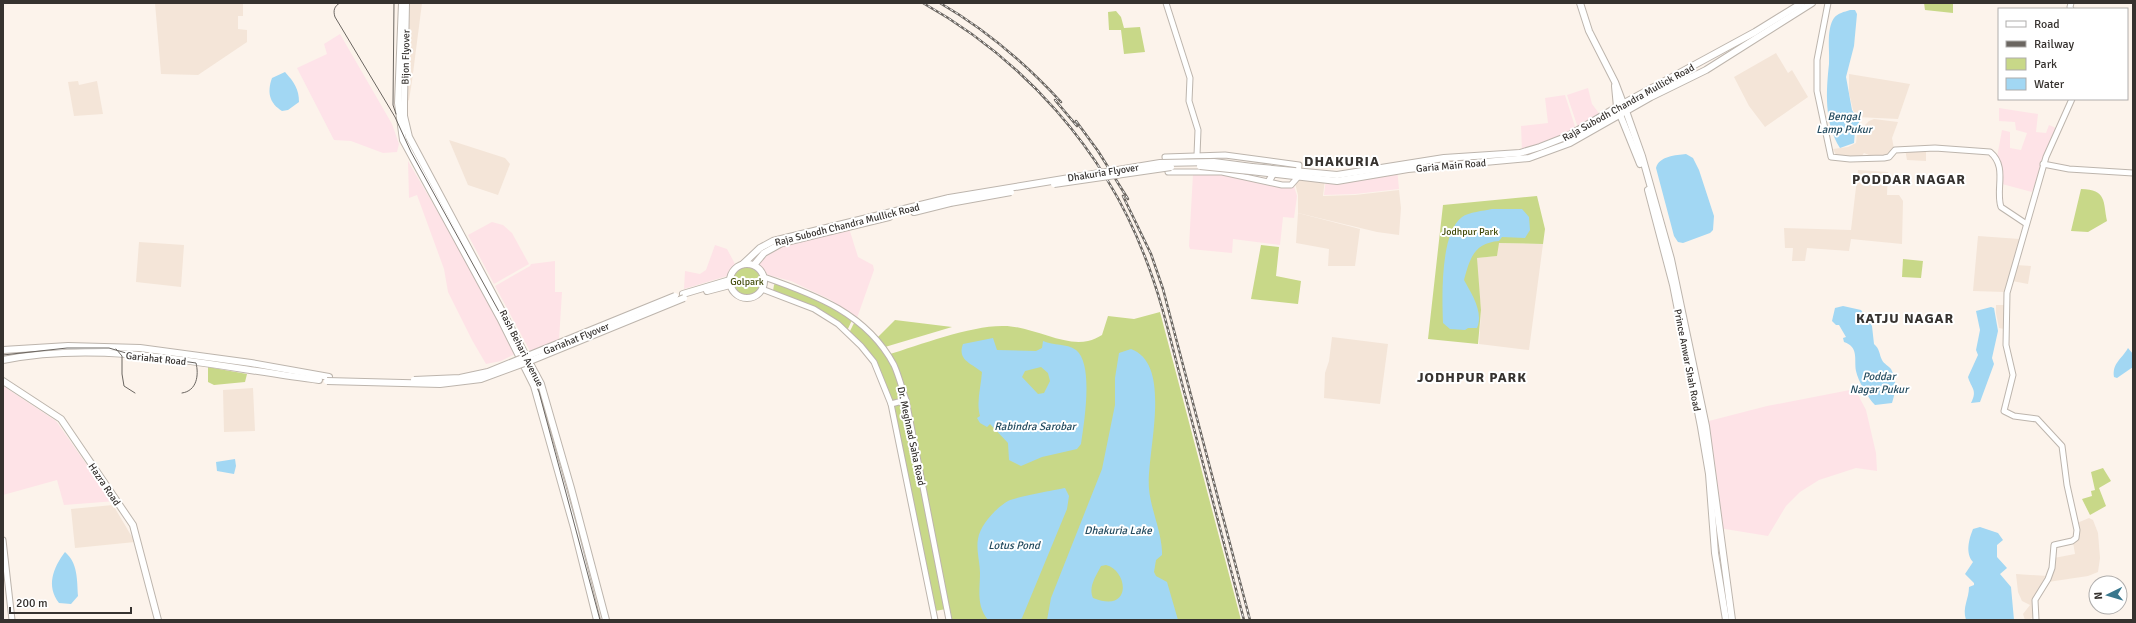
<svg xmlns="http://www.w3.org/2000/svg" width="2136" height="623" font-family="Signika,sans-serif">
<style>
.commercial{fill:#fee3e7}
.built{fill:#f4e5d8}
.medical{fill:#fee3e9}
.green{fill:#c8d888}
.water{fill:#a2d7f3;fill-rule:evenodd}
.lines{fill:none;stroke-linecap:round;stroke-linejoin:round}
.tertiary-casing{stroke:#bdb5ad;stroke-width:7}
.secondary-casing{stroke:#bdb5ad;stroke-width:8}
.primary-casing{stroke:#bdb5ad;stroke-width:8}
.tertiary{stroke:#fff;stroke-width:5}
.secondary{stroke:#fff;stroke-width:6}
.primary{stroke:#fff;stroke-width:6}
.tram{stroke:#6b6661;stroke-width:1}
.rail-casing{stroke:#6b6661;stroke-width:2.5}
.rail{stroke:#fff;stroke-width:1;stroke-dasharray:3;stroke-linecap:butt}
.primary-bridge-casing{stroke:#bdb5ad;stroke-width:8;stroke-linecap:butt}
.primary-bridge{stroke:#fff;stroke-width:6}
.labels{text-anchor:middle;stroke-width:4;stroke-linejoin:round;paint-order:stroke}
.street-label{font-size:10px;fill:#36322f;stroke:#fff}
.park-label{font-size:10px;fill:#424b0a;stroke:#fff}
.water-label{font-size:11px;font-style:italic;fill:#224a5e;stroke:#fff}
.district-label{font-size:14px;font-weight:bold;letter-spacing:1px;fill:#36322f;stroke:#fff}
</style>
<rect width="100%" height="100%" fill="#fcf3eb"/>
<g class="commercial">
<polygon points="1588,88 1592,104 1604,120 1580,134 1567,95"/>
<polygon points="1565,95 1578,136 1539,149 1522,151 1521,126 1548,123 1545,98"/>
<polygon points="1999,108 2038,114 2036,132 2046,133 2049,125 2056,128 2045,154 2032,192 2002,184 1997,157 2002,130 2010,132 2010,148 2021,150 2027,133 2016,130 2015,122 1999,121"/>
<polygon points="408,161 442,219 517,353 501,361 486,364 472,340 448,292 444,269 417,195 409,198"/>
<polygon points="1397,168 1399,189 1355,194 1324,195 1326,178"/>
<polygon points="1221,173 1269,182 1293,183 1297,196 1294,218 1283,217 1280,245 1233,239 1232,253 1190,249 1189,246 1193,174"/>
<polygon points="492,222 503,225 512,233 529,264 494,284 468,235"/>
<polygon points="848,225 858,257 873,265 874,270 857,318 831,300 791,281 768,275 762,267 756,263 778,244"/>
<polygon points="715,245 727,249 735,264 727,276 684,289 685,271 700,274 706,270"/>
<polygon points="555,261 555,292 562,292 559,340 530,351 495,286 530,266 531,264"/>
<polygon points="3,386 56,421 96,478 116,501 64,505 57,480 3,495"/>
<polygon points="1855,389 1866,410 1876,453 1877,471 1856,468 1819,480 1800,492 1786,506 1768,536 1719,528 1716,471 1705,422 1767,406"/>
</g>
<g class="built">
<polygon points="155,3 243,3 243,16 238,16 238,29 247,30 247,42 198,75 161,74"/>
<polygon points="409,3 422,3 412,81 409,100 407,101"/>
<polygon points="1776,53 1788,73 1792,70 1808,97 1765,127 1749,106 1734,77"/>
<polygon points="1849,74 1910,84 1898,119 1857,117 1853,110 1849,93"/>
<polygon points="78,81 79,85 97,81 103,114 74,116 68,82"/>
<polygon points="1874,119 1898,122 1892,138 1894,149 1888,156 1874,157 1864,153 1861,157 1837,157 1833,149 1848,147 1856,143 1857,133 1869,121"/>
<polygon points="449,140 505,158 510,164 498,195 468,185"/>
<polygon points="1926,148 1926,161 1907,160 1905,149"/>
<polygon points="1858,170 1888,172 1887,195 1899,195 1903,201 1902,244 1851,239 1849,251 1807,248 1805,261 1792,261 1793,248 1785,248 1784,228 1851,230"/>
<polygon points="1306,174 1325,178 1323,196 1355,195 1399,190 1401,208 1399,235 1377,232 1298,213 1298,195 1295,183"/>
<polygon points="1298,213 1360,229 1355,266 1328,266 1329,249 1296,243"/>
<polygon points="1978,236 2020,239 2005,292 1973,291"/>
<polygon points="139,242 184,245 181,287 136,282"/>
<polygon points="1498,243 1543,244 1529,350 1479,344 1481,310 1476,258 1497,256"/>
<polygon points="2016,265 2031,266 2028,284 2012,281"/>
<polygon points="1996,305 2006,305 2004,329 1999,328 1996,313"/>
<polygon points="1332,337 1388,344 1380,404 1324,398 1325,373 1329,361"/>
<polygon points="253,388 255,431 224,432 223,390"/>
<polygon points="113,505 135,542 75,548 71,509"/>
<polygon points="2089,518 2093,520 2098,533 2100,558 2098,572 2088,576 2048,582 2054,558 2075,554 2073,542 2077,523"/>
<polygon points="2016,574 2048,576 2040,589 2034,617 2028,620 2025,620 2023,614 2030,605 2022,601 2018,592"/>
</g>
<polygon class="medical" points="340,34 392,124 399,144 397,152 383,153 351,141 334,140 297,68 327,54 324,44"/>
<g class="green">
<polygon points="1924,3 1953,3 1953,13 1925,10"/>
<polygon points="1116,11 1121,17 1124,28 1140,27 1145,52 1124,54 1121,30 1109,30 1108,12"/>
<path d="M2081,189C2107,190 2103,201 2107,221L2088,232L2071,231Z"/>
<polygon points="1537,196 1545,229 1543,244 1499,243 1497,256 1477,258 1481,310 1478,344 1428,339 1443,205"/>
<polygon points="1261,245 1279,247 1276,276 1301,281 1298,304 1251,299"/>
<polygon points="1903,259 1923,261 1921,278 1902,277"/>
<circle cx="747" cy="281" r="14"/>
<polygon points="776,282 819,298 852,320 847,331 836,321 773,291 774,285"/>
<path d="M1160,312L1241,620H951L907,401L887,355C920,345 969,326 1002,326C1030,325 1063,347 1088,341C1093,340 1098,337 1102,335L1108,316L1134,319Z"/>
<polygon points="895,320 952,327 885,347 878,337"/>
<path d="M855,321C884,345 893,365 904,399L891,402L882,377L849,333Z"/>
<polygon points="208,367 247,374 245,382 214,385 208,382"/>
<polygon points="905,401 946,609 935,611 892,405"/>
<polygon points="2103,468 2111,481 2099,488 2106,506 2090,515 2082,499 2092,496 2091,491 2095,490 2091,472"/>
</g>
<g class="water">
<path d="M1850,10H1855L1857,14L1854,46L1846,77L1852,110L1859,122L1858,130L1855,131L1854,143L1840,148C1824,123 1826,91 1829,64C1830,50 1826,30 1834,18C1838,13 1844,12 1850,10Z"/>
<path d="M285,72C294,82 299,89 299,102L288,110L282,111C269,103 267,92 272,78Z"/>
<path d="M1686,154L1693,158L1699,170L1714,216L1713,230L1710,233L1683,243L1678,242L1674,236L1656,168C1659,156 1676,155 1686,154Z"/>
<path d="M1492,209H1522L1529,217L1530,230L1525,238L1502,237L1499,241C1474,243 1470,258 1464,280C1471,293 1484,312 1477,328H1468L1465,330L1450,329L1443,323C1442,298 1440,233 1462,217C1469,212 1483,211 1492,209Z"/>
<path d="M1843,306L1861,310L1872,326L1874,344C1880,349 1879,354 1882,360C1884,364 1889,366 1891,369C1897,380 1896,391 1892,403L1875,405C1868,398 1858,381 1856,371C1854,359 1859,347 1844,342L1843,338L1846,337L1839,325H1836L1832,321L1835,308Z"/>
<path d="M1991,307L1994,308L1998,331L1992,358L1994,364L1980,402L1971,403C1978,390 1971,388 1968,377L1978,355L1976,350L1980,330L1976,311Z"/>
<path d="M993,338L997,350L1036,351L1042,348L1043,341C1054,346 1066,343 1076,350C1094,364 1084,423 1081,444L1077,449L1042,457L1021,466L1009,460L1008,443L990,424L987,427L980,423L977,418L980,416C976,402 981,387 982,372C971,363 957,360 963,344ZM1041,367L1048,373L1050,381L1044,393L1038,394L1022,377L1025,371Z"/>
<path d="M2128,348L2133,354V367L2117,378L2114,377C2112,363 2122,359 2128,348Z"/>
<path d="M1131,349C1174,365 1146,453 1149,489C1151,510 1161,530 1162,551V555L1156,560L1154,572L1156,576L1167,582L1178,620H1047L1051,598L1102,469L1115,405V378L1119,353ZM1106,565C1128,570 1133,614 1093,598C1088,587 1096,576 1101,566Z"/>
<polygon points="235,459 236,466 234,474 217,471 216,462"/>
<path d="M1065,488L1069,496L1067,509L1022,618L1020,620H988C976,605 980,590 980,573C980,563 976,549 978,539C980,525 996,508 1008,501C1015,497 1055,490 1065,488Z"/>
<path d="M1980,527L1998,533L2003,540L1997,545V557L2007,568L2000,574L2011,587L2014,620H1966C1962,607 1969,599 1969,587L1974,585V583L1965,574L1973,562C1965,553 1969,539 1973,529Z"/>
<path d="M65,552C78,563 77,580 78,596L71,604L59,603C46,586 53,568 65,552Z"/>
</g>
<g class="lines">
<defs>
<g id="tertiary">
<polyline points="1166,3 1190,78 1189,101 1198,130 1197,155"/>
<path d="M1828,3L1817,60V91L1831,157L1850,159L1884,158L1889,157L1895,150L1935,148L1990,152C2008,167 1995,189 2001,207L2025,223"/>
<polyline points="2071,9 2070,7 2071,3"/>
<polygon points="1225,155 1299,165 1298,177 1291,185 1282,185 1222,172 1168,172 1165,157"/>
<polyline points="2043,164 2069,169 2133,173"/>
<path d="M764,277C816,295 867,314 894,365C899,376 902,389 906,400L949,620"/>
<polyline points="762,289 814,309 838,324 861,346 874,362 891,404 935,620"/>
<polyline points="891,404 906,400"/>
<polyline points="3,540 12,620"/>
<polyline points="2036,620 2035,600 2048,579 2052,568 2054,545 2072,541 2076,538 2077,530 2067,485 2062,446 2037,419 2014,416 2004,411 2013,375 2006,345 2007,293 2046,157 2072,99"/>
</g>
<g id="secondary">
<polyline points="1580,3 1589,31 1615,82 1626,111 1642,156 1671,259 1706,426 1732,620"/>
<polyline points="1615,86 1617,107 1640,164"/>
<polyline points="1648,190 1673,285 1701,427 1709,474 1715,553 1726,620"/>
<polyline points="3,381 61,419 133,525 158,620"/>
</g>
<g id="primary">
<polyline points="402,3 398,103 403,140 500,318 534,386 574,528 597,620"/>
<polyline points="406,3 404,103 404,116 409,137 541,384 571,488 606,620"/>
<polyline points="1252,167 1337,175 1444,158 1520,153 1540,147 1568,136 1617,107 1755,32 1802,3"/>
<polyline points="1250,171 1337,181 1408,169 1529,158 1570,143 1651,97 1706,70 1812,3"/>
<polyline points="1269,181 1273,174"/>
<polyline points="914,212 950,203"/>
<circle cx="747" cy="281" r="17"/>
<polyline points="743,264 760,248 773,241 949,198"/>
<polyline points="754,265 764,253 782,243 889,217"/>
<polyline points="707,291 730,285"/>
<polyline points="683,294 730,280"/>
<polyline points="3,350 68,346 140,348 251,363 329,377"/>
<path d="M3,360C108,339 215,367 319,380"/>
</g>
</defs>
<use href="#tertiary" class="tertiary-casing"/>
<use href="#secondary" class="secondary-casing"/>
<use href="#primary" class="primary-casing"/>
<use href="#tertiary" class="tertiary"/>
<use href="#secondary" class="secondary"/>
<use href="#primary" class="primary"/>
<g class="tram">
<path d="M340,3C334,6 333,11 335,17L395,117L411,152L523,355L539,392L600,620"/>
<polyline points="394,3 393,105 396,114"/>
<polyline points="116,349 122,356 122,374 124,386 135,393"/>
<path d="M3,355L67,348H109L126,353L196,363C199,375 197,391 182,393"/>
</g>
<defs>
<g id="rail">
<path d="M923,3C1023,59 1104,149 1145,257C1164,305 1174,356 1188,406C1207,478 1226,549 1244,620"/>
<path d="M940,3C985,29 1026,64 1061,102"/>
<polyline points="1055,100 1077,126"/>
<polyline points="1076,121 1098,151 1128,199"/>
<polyline points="1123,196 1151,254 1163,289 1250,620"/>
</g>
</defs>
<use href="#rail" class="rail-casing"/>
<use href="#rail" class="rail"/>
<defs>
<g id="primary-bridge">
<polyline points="1200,166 1250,171"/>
<polyline points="1054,184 1171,167"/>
<polyline points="949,198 1160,163 1214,162 1252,167"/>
<polyline points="950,203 1011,192"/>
<polyline points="414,380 460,378 488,372 675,296"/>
<polyline points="327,381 440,384 481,379 530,361 684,298"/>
</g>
</defs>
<use href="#primary-bridge" class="primary-bridge-casing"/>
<use href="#primary-bridge" class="primary-bridge"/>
</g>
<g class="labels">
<g class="street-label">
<text transform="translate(405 57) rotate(-89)" y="4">Bijon Flyover</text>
<text transform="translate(1628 102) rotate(-29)" y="4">Raja Subodh Chandra Mullick Road</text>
<text transform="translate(1451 165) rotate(-5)" y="4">Garia Main Road</text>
<text transform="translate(1103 172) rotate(-9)" y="4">Dhakuria Flyover</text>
<text transform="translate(847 224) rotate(-14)" y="4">Raja Subodh Chandra Mullick Road</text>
<text transform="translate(576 338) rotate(-22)" y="4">Gariahat Flyover</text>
<text transform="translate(522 348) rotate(63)" y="4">Rash Behari Avenue</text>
<text transform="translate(156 358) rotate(6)" y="4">Gariahat Road</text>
<text transform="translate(1688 360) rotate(79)" y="4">Prince Anwar Shah Road</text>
<text transform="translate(912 436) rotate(78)" y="4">Dr. Meghnad Saha Road</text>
<text transform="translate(105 484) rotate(56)" y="4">Hazra Road</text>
</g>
<g class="park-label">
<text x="1470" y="235">Jodhpur Park</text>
<text x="747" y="285">Golpark</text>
</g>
<g class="water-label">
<text x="1844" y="120">Bengal<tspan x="1844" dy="13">Lamp Pukur</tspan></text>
<text x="1879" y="380">Poddar<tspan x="1879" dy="13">Nagar Pukur</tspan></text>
<text x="1035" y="430">Rabindra Sarobar</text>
<text x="1118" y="534">Dhakuria Lake</text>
<text x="1014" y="549">Lotus Pond</text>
</g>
<g class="district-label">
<text x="1342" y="166">DHAKURIA</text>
<text x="1909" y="184">PODDAR NAGAR</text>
<text x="1905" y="323">KATJU NAGAR</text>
<text x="1472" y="382">JODHPUR PARK</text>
</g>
</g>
<rect width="2136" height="623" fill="none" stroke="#36322f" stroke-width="8"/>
<rect x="1998" y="8" width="130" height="92" fill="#ffffff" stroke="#afadac"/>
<rect x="2006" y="21" width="20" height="6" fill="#ffffff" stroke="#afadac"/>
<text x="2034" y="28" font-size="12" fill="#36322f">Road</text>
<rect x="2006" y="41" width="20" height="6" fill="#6b6661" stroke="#afadac"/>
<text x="2034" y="48" font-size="12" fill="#36322f">Railway</text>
<rect x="2006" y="58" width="20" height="12" fill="#c8d888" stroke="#afadac"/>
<text x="2034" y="68" font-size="12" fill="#36322f">Park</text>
<rect x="2006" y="78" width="20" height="12" fill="#a2d7f3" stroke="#afadac"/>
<text x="2034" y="88" font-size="12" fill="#36322f">Water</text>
<g transform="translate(2108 595) rotate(265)"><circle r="19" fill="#ffffff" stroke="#afadac"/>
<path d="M0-3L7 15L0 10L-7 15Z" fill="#39778d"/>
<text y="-6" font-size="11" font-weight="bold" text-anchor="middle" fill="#36322f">N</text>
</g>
<path d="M10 607v6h121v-6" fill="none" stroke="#36322f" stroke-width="2"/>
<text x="16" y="607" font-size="12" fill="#36322f" stroke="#ffffff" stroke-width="3" paint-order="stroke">200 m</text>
</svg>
